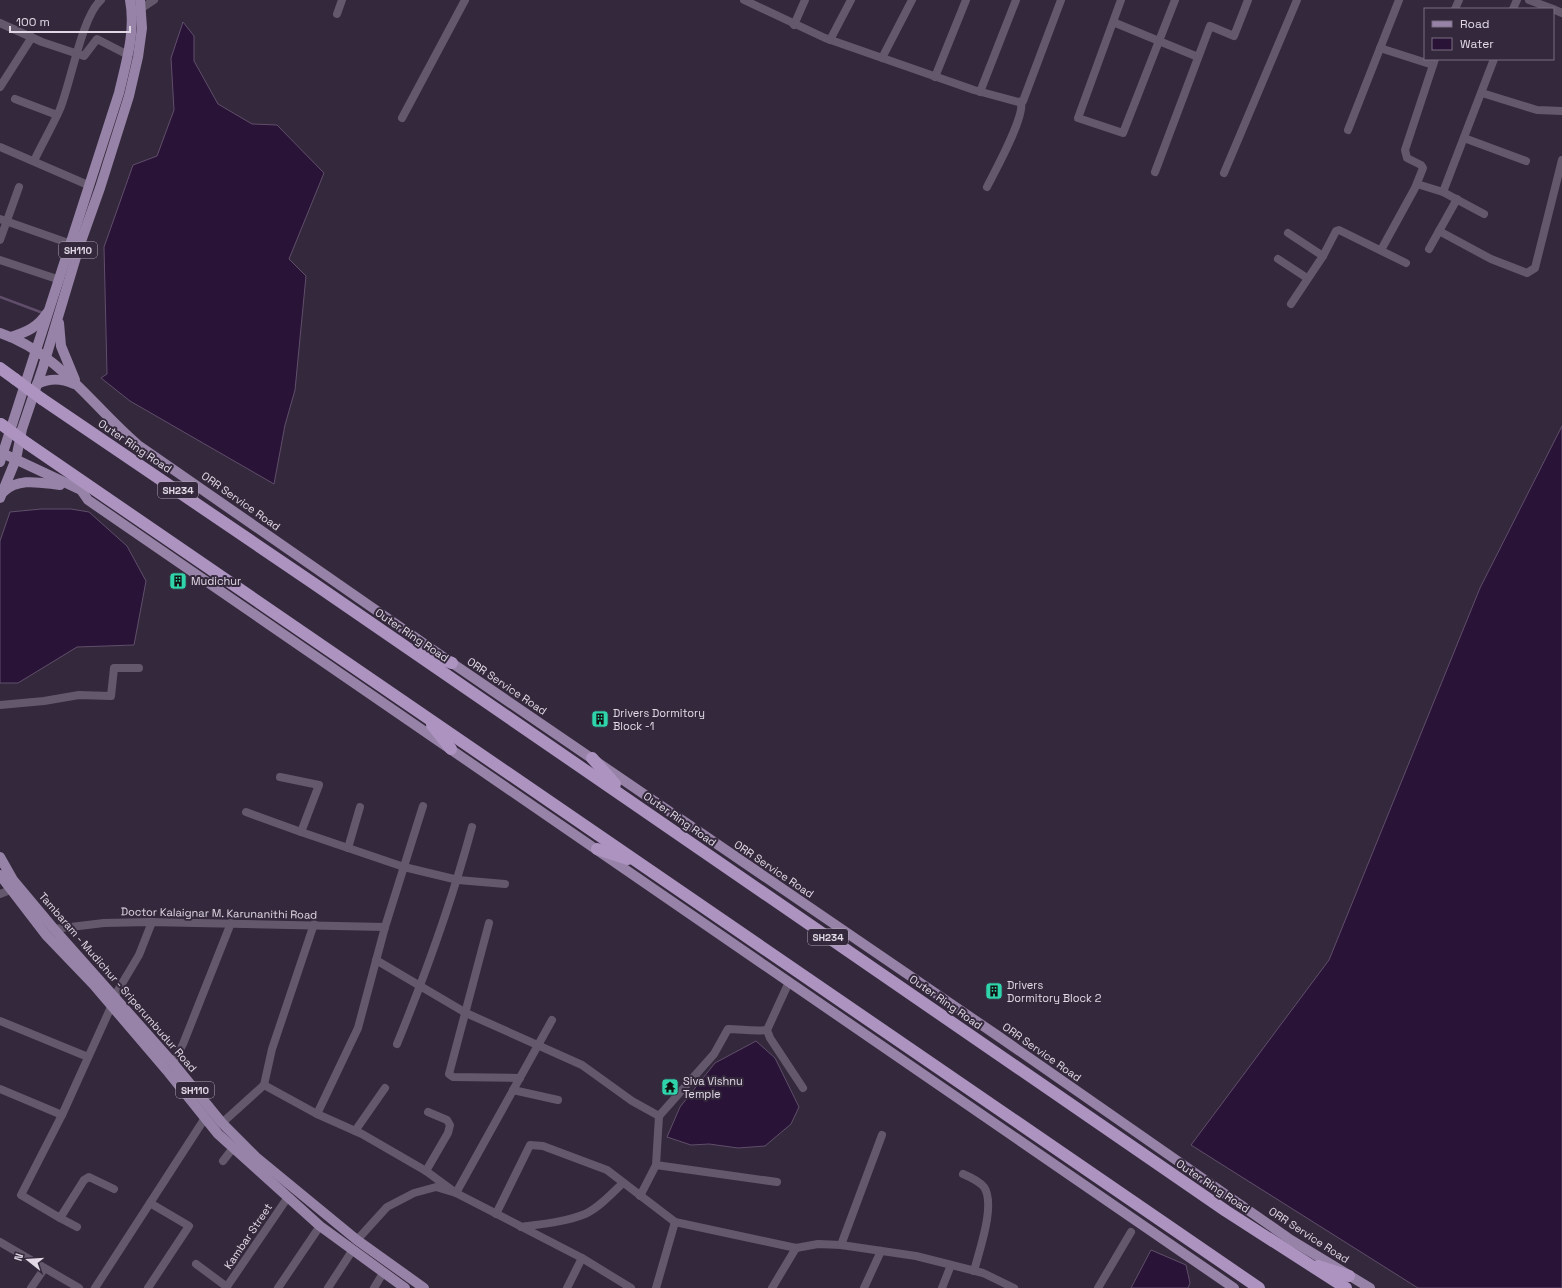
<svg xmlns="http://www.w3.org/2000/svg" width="1562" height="1288" font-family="'Space Grotesk',sans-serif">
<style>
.water{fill:#291337;stroke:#604e6b}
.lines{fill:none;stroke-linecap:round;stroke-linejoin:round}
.stream{stroke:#604e6b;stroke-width:2.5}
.minor{stroke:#64596c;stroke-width:8}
.primary{stroke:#9883a8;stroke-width:10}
.motorway{stroke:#ad93c0;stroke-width:12}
.motorway-bridge{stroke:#ad93c0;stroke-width:12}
.labels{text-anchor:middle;stroke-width:4;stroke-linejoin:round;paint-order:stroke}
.shield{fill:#34293c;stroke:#aca4b2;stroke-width:1}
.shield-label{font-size:10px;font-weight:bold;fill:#e0d9e5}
.street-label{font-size:11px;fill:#e0d9e5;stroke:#34293c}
.poi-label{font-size:11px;fill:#e0d9e5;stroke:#34293c;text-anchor:start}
</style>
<rect width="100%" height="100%" fill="#34293c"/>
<g class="water">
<polygon points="183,22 194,36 194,61 218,104 252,124 277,125 324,173 289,259 306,276 295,390 285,425 274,484 130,401 101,378 107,374 104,247 133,165 157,156 174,110 171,58"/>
<polygon points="1562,426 1562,1288 1418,1288 1191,1145 1329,960 1480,588"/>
<polygon points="41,509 71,509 89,512 127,546 146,581 134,645 77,647 18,683 0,683 0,541 10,512"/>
<polygon points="756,1041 775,1058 799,1107 791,1124 765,1146 738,1148 709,1144 691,1145 667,1137 680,1107 715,1063"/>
<polygon points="1151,1250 1186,1265 1190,1283 1188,1288 1131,1288"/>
</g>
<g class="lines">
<polyline class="stream" points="0,297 43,313"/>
<g class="minor">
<polyline points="744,0 825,38 974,90 1018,102 1023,101 1061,0"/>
<polyline points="1175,0 1159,41 1198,57"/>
<polyline points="1529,0 1553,9"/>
<polyline points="135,9 142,8 154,0"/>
<polyline points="1455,9 1459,0"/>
<polyline points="1513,9 1517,0"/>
<polyline points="1553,9 1562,13"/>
<polyline points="337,14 342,0"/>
<polyline points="1113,22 1159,41 1123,133 1078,118 1121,0"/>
<polyline points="0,23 42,42 84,56 97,39 128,55"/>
<polyline points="794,25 805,0"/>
<polyline points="830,40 851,0"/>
<polyline points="1380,48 1433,65"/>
<polyline points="882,58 912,0"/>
<polyline points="935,77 966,0"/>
<polyline points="0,87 32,37"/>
<polyline points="980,92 1016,0"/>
<polyline points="1482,93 1537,110 1562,111"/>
<polyline points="15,99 57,115"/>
<polyline points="402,118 465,0"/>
<polyline points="1348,130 1399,0"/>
<polyline points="1464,138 1526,161"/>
<polyline points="0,147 88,185"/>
<path d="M34,161C42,144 52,127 60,109C71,82 82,16 101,0"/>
<polyline points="1155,172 1210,26 1234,36 1248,0"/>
<polyline points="1224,173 1297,0"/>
<polyline points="1417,184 1443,192 1484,214"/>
<path d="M987,187C995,171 1025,117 1021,102"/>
<polyline points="1443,192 1494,59"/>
<polyline points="0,219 74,245"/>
<polyline points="1439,231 1491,259 1527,273 1535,268 1562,160"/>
<polyline points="1288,233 1323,256"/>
<polyline points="0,240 19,187"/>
<polyline points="1429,249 1457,199"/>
<polyline points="1381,250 1415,188 1423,168 1421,165 1407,158 1405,150 1435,59"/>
<polyline points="1278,259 1307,278"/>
<polyline points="0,260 60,280"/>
<polyline points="1291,304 1323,256 1336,231 1339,230 1406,263"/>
<polyline points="0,705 44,701 79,695 111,696 114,668 139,668"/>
<polyline points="280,777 319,785 301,832 404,867 458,880 505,884"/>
<polyline points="246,812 301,832"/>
<polyline points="348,848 360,807"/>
<polyline points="0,894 10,890"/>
<polyline points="489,923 449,1074 453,1077 520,1078"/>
<polyline points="51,932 54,929 104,923 149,922 385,927"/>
<polyline points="376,960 466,1013 582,1065 632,1101 659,1116 656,1165 777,1182"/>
<polyline points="789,982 767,1030 770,1038 803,1088"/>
<polyline points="114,997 139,955 152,922"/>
<polyline points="111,1007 62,1115 21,1195 60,1218 84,1180 89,1177 114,1189"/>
<polyline points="0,1021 88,1057"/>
<path d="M397,1044C426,973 452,901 472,827"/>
<polyline points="173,1063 183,1044 231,923"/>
<polyline points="264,1085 272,1049 314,924"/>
<polyline points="0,1089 62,1115"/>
<polyline points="513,1090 558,1100"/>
<polyline points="317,1114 358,1028 385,927 423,806"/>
<path d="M659,1116L714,1054L728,1029C741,1029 754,1032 767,1030"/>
<polyline points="222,1123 264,1085 317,1114 362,1134 426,1171 456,1193 552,1020"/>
<polyline points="355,1131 385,1088"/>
<polyline points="223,1161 233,1148"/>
<polyline points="426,1171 448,1133 450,1125 447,1120 428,1112"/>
<path d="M963,1174C970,1177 978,1180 984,1187C996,1205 979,1251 974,1271"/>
<polyline points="640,1196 656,1165"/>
<polyline points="496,1214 530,1145 543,1146 607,1170 675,1222 796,1248 818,1244 841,1245 916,1256 983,1273 1014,1288"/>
<polyline points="60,1218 77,1227"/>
<path d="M521,1227C542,1224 565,1222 585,1214C599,1208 612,1193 623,1183"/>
<polyline points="357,1240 387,1207 414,1193 436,1187 456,1193 582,1258 631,1288"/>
<polyline points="0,1242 79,1288"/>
<polyline points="841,1245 882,1135"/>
<polyline points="196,1264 227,1287"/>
<polyline points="31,1288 44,1269"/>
<polyline points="95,1288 205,1118"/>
<polyline points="148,1288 189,1226 150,1203"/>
<polyline points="226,1288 288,1197"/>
<polyline points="278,1288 320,1226"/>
<polyline points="328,1288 352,1251"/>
<polyline points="374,1288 383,1273"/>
<polyline points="567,1288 582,1258"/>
<polyline points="656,1288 675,1222"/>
<polyline points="772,1288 796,1248"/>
<polyline points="864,1288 881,1251"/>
<polyline points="942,1288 951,1265"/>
<polyline points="1098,1288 1131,1232"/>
</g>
<g class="primary">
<polyline points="59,323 61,346 75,380"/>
<path d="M0,333C58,352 93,407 138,445L452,663L998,1036L1291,1240L1370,1288"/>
<path d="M11,337C27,332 38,327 47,313"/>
<path d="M37,384C50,378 61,378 74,384"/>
<polyline points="0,452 81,490 88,500 1234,1288"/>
<path d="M0,462L119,93C126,63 136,31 130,0"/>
<path d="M3,492C19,477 41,483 60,485"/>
<polyline points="0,498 16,459 22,429 43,367 79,247 100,188 129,96 138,57 142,28 140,0"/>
<polyline points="0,857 13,880 54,929 173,1063 222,1123 256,1157 357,1240 424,1288"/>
<polyline points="0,875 46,935 93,984 169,1073 218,1134 320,1226 405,1288"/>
</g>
<g class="motorway">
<polyline points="0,368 15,379"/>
<polyline points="42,399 313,583 1226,1211 1346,1288"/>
<polyline points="28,444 1259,1288"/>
<polyline points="422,652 452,663"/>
<polyline points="432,725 451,749"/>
<polyline points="592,758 615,784"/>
<polyline points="597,849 628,859"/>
<polyline points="1318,1266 1349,1276"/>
</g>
<g class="motorway-bridge">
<polyline points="15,379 42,399"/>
<polyline points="1,424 28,444"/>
</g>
</g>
<defs>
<symbol id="building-square" viewBox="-11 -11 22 22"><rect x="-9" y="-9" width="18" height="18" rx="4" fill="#30d4aa" stroke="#34293c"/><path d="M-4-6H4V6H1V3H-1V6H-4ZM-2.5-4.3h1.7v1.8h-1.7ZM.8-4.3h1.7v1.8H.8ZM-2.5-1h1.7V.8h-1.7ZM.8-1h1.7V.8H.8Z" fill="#111"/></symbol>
<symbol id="temple-square" viewBox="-11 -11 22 22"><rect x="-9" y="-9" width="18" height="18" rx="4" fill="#30d4aa" stroke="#34293c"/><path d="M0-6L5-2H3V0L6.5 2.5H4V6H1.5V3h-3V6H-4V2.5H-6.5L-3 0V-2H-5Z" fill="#111"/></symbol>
</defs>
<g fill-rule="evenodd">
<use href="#building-square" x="168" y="571" width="20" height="20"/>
<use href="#building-square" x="590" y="709" width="20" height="20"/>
<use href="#building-square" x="984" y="981" width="20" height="20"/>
<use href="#temple-square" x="660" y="1077" width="20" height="20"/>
</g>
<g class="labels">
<g class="shield">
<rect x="59" y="242" width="38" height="16" rx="3"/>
<rect x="158" y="482" width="40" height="16" rx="3"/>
<rect x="808" y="929" width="40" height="16" rx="3"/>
<rect x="176" y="1082" width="38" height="16" rx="3"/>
</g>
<g class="shield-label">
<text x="78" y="254">SH110</text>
<text x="178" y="494">SH234</text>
<text x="828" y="941">SH234</text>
<text x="195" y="1094">SH110</text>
</g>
<g class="street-label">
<text transform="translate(135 446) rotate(34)" y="4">Outer Ring Road</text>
<text transform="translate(241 501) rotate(35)" y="4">ORR Service Road</text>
<text transform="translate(412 635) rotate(34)" y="4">Outer Ring Road</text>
<text transform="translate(507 686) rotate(34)" y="4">ORR Service Road</text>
<text transform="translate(680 819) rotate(35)" y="4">Outer Ring Road</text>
<text transform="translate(774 869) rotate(34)" y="4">ORR Service Road</text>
<text transform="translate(219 913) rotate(1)" y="4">Doctor Kalaignar M. Karunanithi Road</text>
<text transform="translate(118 982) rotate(49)" y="4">Tambaram - Mudichur - Sriperumbudur Road</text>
<text transform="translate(946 1002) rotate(35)" y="4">Outer Ring Road</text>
<text transform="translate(1042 1052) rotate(35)" y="4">ORR Service Road</text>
<text transform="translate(1213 1186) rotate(34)" y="4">Outer Ring Road</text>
<text transform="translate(1309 1235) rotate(33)" y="4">ORR Service Road</text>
<text transform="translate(248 1236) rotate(-56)" y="4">Kambar Street</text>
</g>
<g class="poi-label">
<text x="191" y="585">Mudichur</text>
<text x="613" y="717">Drivers Dormitory<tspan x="613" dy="13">Block -1</tspan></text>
<text x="1007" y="989">Drivers<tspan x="1007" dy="13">Dormitory Block 2</tspan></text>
<text x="683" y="1085">Siva Vishnu<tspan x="683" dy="13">Temple</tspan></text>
</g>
</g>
<rect x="1424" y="8" width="130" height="52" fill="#34293c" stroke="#796f80"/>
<rect x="1432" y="21" width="20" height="6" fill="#9883a8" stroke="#796f80"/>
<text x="1460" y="28" font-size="12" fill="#e0d9e5">Road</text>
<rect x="1432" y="38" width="20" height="12" fill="#291337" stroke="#796f80"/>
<text x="1460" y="48" font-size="12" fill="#e0d9e5">Water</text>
<g transform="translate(28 1260) rotate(287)" stroke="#34293c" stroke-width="3" paint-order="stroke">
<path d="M0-3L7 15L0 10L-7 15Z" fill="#e0d9e5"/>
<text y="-6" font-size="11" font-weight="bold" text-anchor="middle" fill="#e0d9e5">N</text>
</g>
<path d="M10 26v6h120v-6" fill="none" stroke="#e0d9e5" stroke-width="2"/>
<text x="16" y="26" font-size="12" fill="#e0d9e5" stroke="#34293c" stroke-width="3" paint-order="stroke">100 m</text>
</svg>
